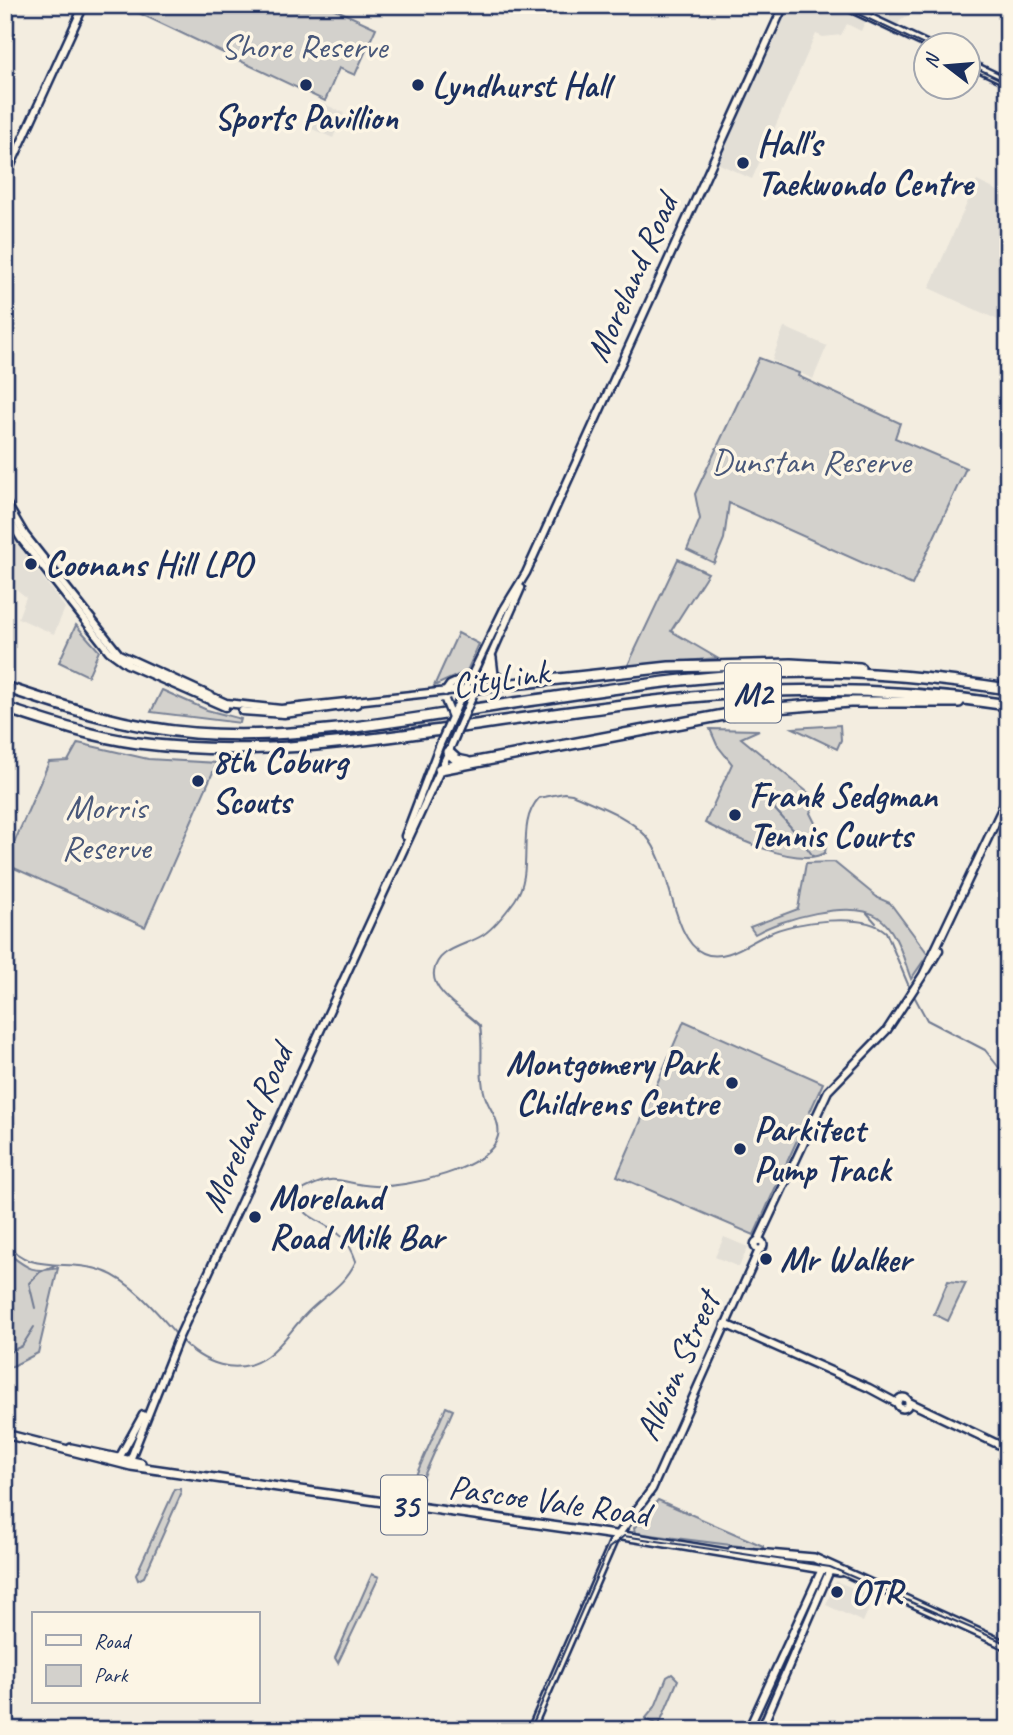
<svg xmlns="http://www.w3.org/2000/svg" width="1013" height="1735" font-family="Caveat,sans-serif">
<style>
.built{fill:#e3dfd6}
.green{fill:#d3d1cc;stroke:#778095;stroke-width:2}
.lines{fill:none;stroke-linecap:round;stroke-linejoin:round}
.stream{stroke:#707a91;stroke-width:2}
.tertiary-casing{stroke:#1b2f5e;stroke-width:11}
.secondary-casing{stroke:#1b2f5e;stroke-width:11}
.primary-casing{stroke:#1b2f5e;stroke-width:12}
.motorway-casing{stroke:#1b2f5e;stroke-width:14}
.tertiary{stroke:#fcf5e5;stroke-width:6}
.secondary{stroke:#fcf5e5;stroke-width:6}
.primary{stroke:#fcf5e5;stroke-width:7}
.motorway{stroke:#fcf5e5;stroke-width:9}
.tram{stroke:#1b2f5e;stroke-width:2}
.tertiary-bridge-casing{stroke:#1b2f5e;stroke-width:11;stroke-linecap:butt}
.secondary-bridge-casing{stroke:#1b2f5e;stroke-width:11;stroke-linecap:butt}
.tertiary-bridge{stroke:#fcf5e5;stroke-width:6}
.secondary-bridge{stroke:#fcf5e5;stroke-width:6}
.poi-dot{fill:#1b2f5e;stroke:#fcf5e5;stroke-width:2.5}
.labels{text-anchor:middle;stroke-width:7;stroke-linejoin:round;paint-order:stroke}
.shield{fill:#fcf5e5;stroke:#5e6a86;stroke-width:2}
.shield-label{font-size:33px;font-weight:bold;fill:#1b2f5e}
.park-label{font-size:35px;fill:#49587a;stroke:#fcf5e5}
.poi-label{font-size:35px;font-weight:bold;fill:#1b2f5e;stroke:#fcf5e5;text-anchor:start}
.street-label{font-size:35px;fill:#1b2f5e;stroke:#fcf5e5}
</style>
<rect width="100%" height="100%" fill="#f3ede0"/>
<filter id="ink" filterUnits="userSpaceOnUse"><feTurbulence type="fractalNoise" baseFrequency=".0143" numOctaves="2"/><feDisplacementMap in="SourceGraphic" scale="14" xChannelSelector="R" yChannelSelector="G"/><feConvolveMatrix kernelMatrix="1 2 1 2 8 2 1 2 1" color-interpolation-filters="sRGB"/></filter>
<g filter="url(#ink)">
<g class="built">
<polygon points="755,5 912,5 915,9 900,21 894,33 866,20 861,31 847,24 841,35 823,37 816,34 752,179 715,162 780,16"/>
<polygon points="320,102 344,113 333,138 303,125 313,103"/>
<polygon points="977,181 1008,196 1008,320 998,320 929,288"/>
<polygon points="784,327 827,346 813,379 772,360"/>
<polygon points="12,536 65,608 54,634 18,618 26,597 5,580 5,551"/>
<polygon points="724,1237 748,1247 739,1267 715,1257"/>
<polygon points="836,1581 874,1597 863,1622 826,1605"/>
</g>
<g class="green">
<polygon points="122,5 326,5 376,28 355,75 339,68 325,101"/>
<polygon points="759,358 799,373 798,376 900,423 895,438 966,468 912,585 729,503 724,539 714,563 687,550 700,519 695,494"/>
<polygon points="678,559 708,573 671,631 717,658 627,667"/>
<polygon points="76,625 99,651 88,676 59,662"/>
<polygon points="458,633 479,644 467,671 434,686"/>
<polygon points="162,690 207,710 241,719 240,723 151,712"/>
<polygon points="840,725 841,740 837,749 793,728"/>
<path d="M710,729L759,730L741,738L816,799L810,813L826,845L825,853C797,868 732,837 705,823L732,764L717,745Z"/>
<polygon points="78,743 148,759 217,763 145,927 5,864 49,762 68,761"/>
<path d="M834,862L878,898L890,903L928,954L911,979C903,958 897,930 878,917C851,899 780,919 755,934L750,927L798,909L806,863Z"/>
<polygon points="684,1021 823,1083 754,1235 617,1176"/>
<path d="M5,1251C26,1267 31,1274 58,1268L38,1353L5,1370Z"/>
<polygon points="948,1281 966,1283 948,1321 934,1314"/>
<polygon points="446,1407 453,1410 416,1494 411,1495 409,1491"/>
<polygon points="175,1489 180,1489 181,1494 144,1577 138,1580 136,1575"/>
<polygon points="658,1500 763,1546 763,1549 635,1533 634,1528"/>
<polygon points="372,1574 379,1577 338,1663 335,1658"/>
<polygon points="672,1674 678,1680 659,1725 645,1719 655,1707 667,1677"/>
</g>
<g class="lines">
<g class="stream">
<polyline points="755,787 796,833 813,856"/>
<polyline points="867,913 876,923"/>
<polyline points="913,994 927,1020 985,1050 1008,1079"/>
<polyline points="5,1185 5,1191"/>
<path d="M5,1241C28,1276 69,1258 103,1271C131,1281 157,1312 176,1334"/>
<polyline points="35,1308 29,1283 40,1272 55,1265"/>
<path d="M180,1339C202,1363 237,1378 267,1356C282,1345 291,1330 304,1316C322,1296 344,1287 356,1261C343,1220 310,1228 296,1200L299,1192C338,1170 337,1184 375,1186C406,1188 491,1169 498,1136C501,1121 489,1109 485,1096C478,1074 484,1049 480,1026C467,1012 431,993 434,972C437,948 466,946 483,935C495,927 507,911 515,900C536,870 514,825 539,798L564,793L572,794C598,806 627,815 646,836C672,864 671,939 703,953C725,963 749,942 768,934C793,921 865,912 886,932L910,989"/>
<polyline points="5,1354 22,1346 34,1327"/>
</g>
<defs>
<g id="tertiary">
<polyline points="5,178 84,5"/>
<polyline points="5,501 25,535 119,654 226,703 281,709 476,688"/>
<polyline points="5,513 21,539 109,651 127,664 225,707"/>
<polyline points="445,692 450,685 472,675"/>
<polyline points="242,711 284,714 357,704"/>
<polyline points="927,970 939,950"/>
<circle cx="759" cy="1245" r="4.5"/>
<polyline points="758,1241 828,1091 887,1030 923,975 1008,796"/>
<polyline points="725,1324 869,1388 897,1403"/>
<circle cx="903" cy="1403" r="5.5"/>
<polyline points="909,1402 1008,1449"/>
<polyline points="531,1730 613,1542 652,1489 759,1250"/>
</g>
<g id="secondary">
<polyline points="843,5 930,46"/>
<polyline points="968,63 1008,82"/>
<polyline points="476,690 521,588"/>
<polyline points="461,697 504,609 526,573 784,5"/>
<polyline points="405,836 440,744"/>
<polyline points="118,1460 143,1415"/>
<polyline points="129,1463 178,1339 450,749"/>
<polyline points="748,1730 822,1569"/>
<polyline points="761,1730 830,1570"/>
</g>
<g id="primary">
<polyline points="5,1434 131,1466 636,1538 840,1572"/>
<polyline points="71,1448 141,1463"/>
<polyline points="732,1551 814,1558 1008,1646"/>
</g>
<g id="motorway">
<polyline points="491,658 493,675 506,684"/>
<path d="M5,687C67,708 129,728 194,733C301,741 409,719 514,703C613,689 714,672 813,672C878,672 943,679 1008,689"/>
<polyline points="476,688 669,667 791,664 860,668"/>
<path d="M5,708C48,722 93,737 138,743C238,756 334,745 433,731C519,719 605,706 691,697C796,686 904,689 1008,705"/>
<polyline points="448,752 457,760 467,762"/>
<polyline points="440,769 750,710 850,702 959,702"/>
</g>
</defs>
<use href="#tertiary" class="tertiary-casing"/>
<use href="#secondary" class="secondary-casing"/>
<use href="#primary" class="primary-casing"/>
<use href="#motorway" class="motorway-casing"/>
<use href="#tertiary" class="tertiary"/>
<use href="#secondary" class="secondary"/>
<use href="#primary" class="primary"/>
<use href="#motorway" class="motorway"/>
<g class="tram">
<polyline points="839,5 926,46"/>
<polyline points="968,64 1008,83"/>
<polyline points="530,1730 609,1548 624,1536 830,1567 1008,1644"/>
</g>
<defs>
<polyline id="tertiary-bridge" points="445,700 452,717"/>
<g id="secondary-bridge">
<polyline points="440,744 461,697"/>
<polyline points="451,746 473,695"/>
</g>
</defs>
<use href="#tertiary-bridge" class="tertiary-bridge-casing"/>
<use href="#secondary-bridge" class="secondary-bridge-casing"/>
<use href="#tertiary-bridge" class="tertiary-bridge"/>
<use href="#secondary-bridge" class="secondary-bridge"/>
</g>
</g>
<g class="poi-dot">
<circle cx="306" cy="85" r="7"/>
<circle cx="418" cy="85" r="7"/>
<circle cx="743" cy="163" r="7"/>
<circle cx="31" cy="564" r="7"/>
<circle cx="198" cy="781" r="7"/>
<circle cx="735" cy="815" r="7"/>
<circle cx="732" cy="1083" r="7"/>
<circle cx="740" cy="1149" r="7"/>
<circle cx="255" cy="1217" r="7"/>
<circle cx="766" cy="1259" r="7"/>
<circle cx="837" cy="1592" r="7"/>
</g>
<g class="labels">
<g class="shield">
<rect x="725" y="663.5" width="56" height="59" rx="5"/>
<rect x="381" y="1475.5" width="46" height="59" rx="5"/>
</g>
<g class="shield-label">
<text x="753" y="705">M2</text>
<text x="404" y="1517">35</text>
</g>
<g class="park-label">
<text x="304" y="58">Shore Reserve</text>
<text x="811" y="473">Dunstan Reserve</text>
<text x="106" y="819">Morris<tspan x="106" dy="40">Reserve</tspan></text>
</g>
<g class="poi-label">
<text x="432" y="97">Lyndhurst Hall</text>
<text x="306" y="129" text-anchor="middle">Sports Pavillion</text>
<text x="757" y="155">Hall's<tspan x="757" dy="40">Taekwondo Centre</tspan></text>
<text x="45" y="576">Coonans Hill LPO</text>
<text x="212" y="773">8th Coburg<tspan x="212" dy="40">Scouts</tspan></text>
<text x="749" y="807">Frank Sedgman<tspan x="749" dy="40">Tennis Courts</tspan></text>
<text x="718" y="1075" text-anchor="end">Montgomery Park<tspan x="718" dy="40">Childrens Centre</tspan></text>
<text x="754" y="1141">Parkitect<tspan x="754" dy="40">Pump Track</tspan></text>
<text x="269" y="1209">Moreland<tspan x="269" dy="40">Road Milk Bar</tspan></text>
<text x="780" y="1271">Mr Walker</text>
<text x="851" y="1604">OTR</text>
</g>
<g class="street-label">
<text transform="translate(631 278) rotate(-66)" y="12">Moreland Road</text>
<text transform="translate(500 678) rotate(-9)" y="12">CityLink</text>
<text transform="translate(246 1128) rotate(-66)" y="12">Moreland Road</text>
<text transform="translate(677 1366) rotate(-66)" y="12">Albion Street</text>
<text transform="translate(549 1500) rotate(8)" y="12">Pascoe Vale Road</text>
</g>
</g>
<rect width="1013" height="1735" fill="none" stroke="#fcf5e5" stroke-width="28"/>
<rect x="14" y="14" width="985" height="1707" fill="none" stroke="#1b2f5e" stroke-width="2.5" filter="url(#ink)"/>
<rect x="32" y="1612" width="228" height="91" fill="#fcf5e5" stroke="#a2a6af" stroke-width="2"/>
<rect x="46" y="1635" width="35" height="10" fill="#fcf5e5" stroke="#a2a6af" stroke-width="2"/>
<text x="94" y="1648" font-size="21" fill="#1b2f5e">Road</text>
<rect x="46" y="1665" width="35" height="21" fill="#d3d1cc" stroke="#a2a6af" stroke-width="2"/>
<text x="94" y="1682" font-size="21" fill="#1b2f5e">Park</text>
<g transform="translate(947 66) rotate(286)"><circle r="33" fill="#fcf5e5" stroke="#a2a6af" stroke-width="2"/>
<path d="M0-5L12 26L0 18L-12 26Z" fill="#1b2f5e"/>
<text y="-10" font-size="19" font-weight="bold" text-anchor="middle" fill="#1b2f5e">N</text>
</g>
</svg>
